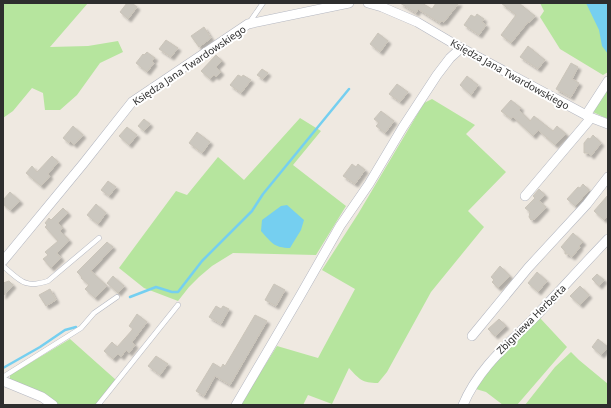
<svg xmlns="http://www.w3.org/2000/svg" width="611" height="408" font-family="'Noto Sans',sans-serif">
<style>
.green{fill:#b6e59e}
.water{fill:#75cff0}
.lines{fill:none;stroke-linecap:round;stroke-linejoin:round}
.stream{stroke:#75cff0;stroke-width:2.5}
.building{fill:#cbc7bf;stroke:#cbc5ba;filter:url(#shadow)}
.service-casing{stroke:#b4b7c1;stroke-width:5.5}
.minor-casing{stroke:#b4b7c1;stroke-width:10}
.service{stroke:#fff;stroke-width:4.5}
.minor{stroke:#fff;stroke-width:9}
.labels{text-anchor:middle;stroke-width:4;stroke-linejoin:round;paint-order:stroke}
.street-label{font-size:10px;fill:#2e2e2e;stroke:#fff}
</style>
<defs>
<filter id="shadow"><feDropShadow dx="3" dy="3" stdDeviation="1" flood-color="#0004"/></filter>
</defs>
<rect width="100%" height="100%" fill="#efe9e1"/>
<g class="green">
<polygon points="3,3 88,3 50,47 88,46 118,41 123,52 100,63 77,95 60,110 45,110 43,93 32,88 13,111 3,118"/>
<polygon points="540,3 608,3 608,72 603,75 560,49 540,17 544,11"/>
<polygon points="608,88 608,119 593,112"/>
<path d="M432,99L475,125L466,134L506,172L468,211L484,227L431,292L387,372L378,383C362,383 359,379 349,368L332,404L308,395L303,405H240L277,346L318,358L355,289L322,270L358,214L424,103Z"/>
<polygon points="300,118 321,131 293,165 346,206 316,255 233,253 212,266 199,277 189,287 178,301 144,288 119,268 176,191 187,195 218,157 244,180"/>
<polygon points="540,318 567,347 517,405 503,405 486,392 476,389 491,367"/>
<polygon points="70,339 116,380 97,405 59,405 49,397 10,380 10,375"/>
<polygon points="571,352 579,360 608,384 608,405 525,405 555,367"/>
</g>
<g class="water">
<polygon points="586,3 608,3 608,54 602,46 599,30"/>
<path d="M287,205L304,220L301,230L290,248C274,248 271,242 261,231L262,220L281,206Z"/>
</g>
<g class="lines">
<g class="stream">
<polyline points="130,297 156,287 172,292 178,292 202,261 252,211 263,194 349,89"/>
<polyline points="3,368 40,347 65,330 76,327"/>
</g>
</g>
<g class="building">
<polygon points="127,3 132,3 137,7 128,19 120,12"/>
<polygon points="400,3 422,3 432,9 436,3 459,3 444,22 441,21 440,23 418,9 416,13"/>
<polygon points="501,3 519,3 535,16 529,23 528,22 511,43 501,35 516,15"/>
<polygon points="477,14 484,19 482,22 486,25 479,35 464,25 471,15 475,17"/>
<polygon points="204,27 211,38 199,47 191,36"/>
<polygon points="378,33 388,41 380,52 370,44"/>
<polygon points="166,40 178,48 171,57 159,49"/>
<polygon points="528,46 545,60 538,69 520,57"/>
<polygon points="147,52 155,58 152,61 154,63 147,72 136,63 143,54 144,55"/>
<polygon points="216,55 222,61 216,67 221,72 216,77 214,75 210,79 201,71"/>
<polygon points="571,63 578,67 572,79 579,83 571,97 556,89"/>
<polygon points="262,69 268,73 263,79 257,75"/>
<polygon points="238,75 242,77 243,75 251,80 241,93 230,85"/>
<polygon points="467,76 478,85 471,95 460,85"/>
<polygon points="397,84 408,92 400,102 389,94"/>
<polygon points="511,100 521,108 519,110 530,121 534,116 553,131 557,126 566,134 555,145 538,130 533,136 513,117 511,119 501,111"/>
<polygon points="381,111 394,121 385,133 376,126 379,123 374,119"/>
<polygon points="144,119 150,124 144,131 138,126"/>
<polygon points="73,126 83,135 74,145 70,141 69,143 63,138"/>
<polygon points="127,127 137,135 129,145 119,136"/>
<polygon points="197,132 210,142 202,153 189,143"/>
<polygon points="593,135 601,143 591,156 588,153 584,153 584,143 588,138 590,139"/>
<polygon points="52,156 58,162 48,174 50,176 41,186 26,173 32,166 37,172"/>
<polygon points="352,164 356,167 358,164 365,170 355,184 343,176"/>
<polygon points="108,181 116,187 109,196 101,190"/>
<polygon points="583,184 589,190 575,206 567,199 578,187 580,188"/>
<polygon points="539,189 545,195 539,201 546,207 535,219 531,220 529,217 530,212 525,208 535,198 533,196"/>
<polygon points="10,192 20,201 10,210 3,204 3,200"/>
<polygon points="608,195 608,215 604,220 594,211"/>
<polygon points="96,204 106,213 98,224 87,215"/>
<polygon points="63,208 68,213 58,223 63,228 60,231 69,240 57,253 61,258 51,268 43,259 48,255 45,252 58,241 45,227 47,225 45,223 49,218 51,220"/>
<polygon points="573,233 583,242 579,246 580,247 572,257 568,254 565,254 565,251 561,247"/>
<polygon points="107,242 113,247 91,271 107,286 95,298 85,289 89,285 81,278 82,277 77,272"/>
<polygon points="500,266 510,276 498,288 492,282 494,280 491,277"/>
<polygon points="537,272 547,281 538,292 528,283"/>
<polygon points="597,274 604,280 599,286 592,279"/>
<polygon points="113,276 124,286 118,293 107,283"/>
<polygon points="9,281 13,285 3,296 3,283"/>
<polygon points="274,284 285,290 276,306 265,300"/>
<polygon points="580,286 589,295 580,305 570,296"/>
<polygon points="50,289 56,300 46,306 39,295"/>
<polygon points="216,306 221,309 223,306 229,309 221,324 209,317"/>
<polygon points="137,314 147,322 132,342 135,345 129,353 126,350 121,357 118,354 113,359 104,351 112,342 117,347 133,329 129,326"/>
<polygon points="255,315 267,321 230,385 215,376 204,396 196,391 213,363 221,368 223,364 225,366"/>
<polygon points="499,319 506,326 495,336 488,329"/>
<polygon points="598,339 608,347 601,355 592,347"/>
<polygon points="156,356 168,364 160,375 148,366"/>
</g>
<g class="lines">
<defs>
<g id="service">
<polyline points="249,23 263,3"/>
<path d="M3,266C20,280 24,289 48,281L99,238"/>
<polyline points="3,377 81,328 94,313 117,297"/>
<polyline points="98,405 178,305"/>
</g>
<g id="minor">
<polyline points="368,3 382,7 417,22 461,48 586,115 608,81"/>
<polyline points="587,116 608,124"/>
<polyline points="525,196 591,118"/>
<polyline points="3,261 83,164 132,102 248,24 349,3"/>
<polyline points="472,336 528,268 587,204 608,177"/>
<polyline points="3,381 42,397 53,405"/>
<polyline points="236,405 300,296 340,226 369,184 403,127 437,75 450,58 461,48"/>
<path d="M463,405C478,369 508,344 534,318C559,292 583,265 608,239"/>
</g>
</defs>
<use href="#service" class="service-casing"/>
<use href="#minor" class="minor-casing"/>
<use href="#service" class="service"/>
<use href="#minor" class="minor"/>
</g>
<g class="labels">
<g class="street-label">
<text transform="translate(189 65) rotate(-34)" y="4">Księdza Jana Twardowskiego</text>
<text transform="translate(510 74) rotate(29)" y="4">Księdza Jana Twardowskiego</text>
<text transform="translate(531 319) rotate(-45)" y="4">Zbigniewa Herberta</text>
</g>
</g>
<rect width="611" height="408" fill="none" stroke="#2e2e2e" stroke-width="8"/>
</svg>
